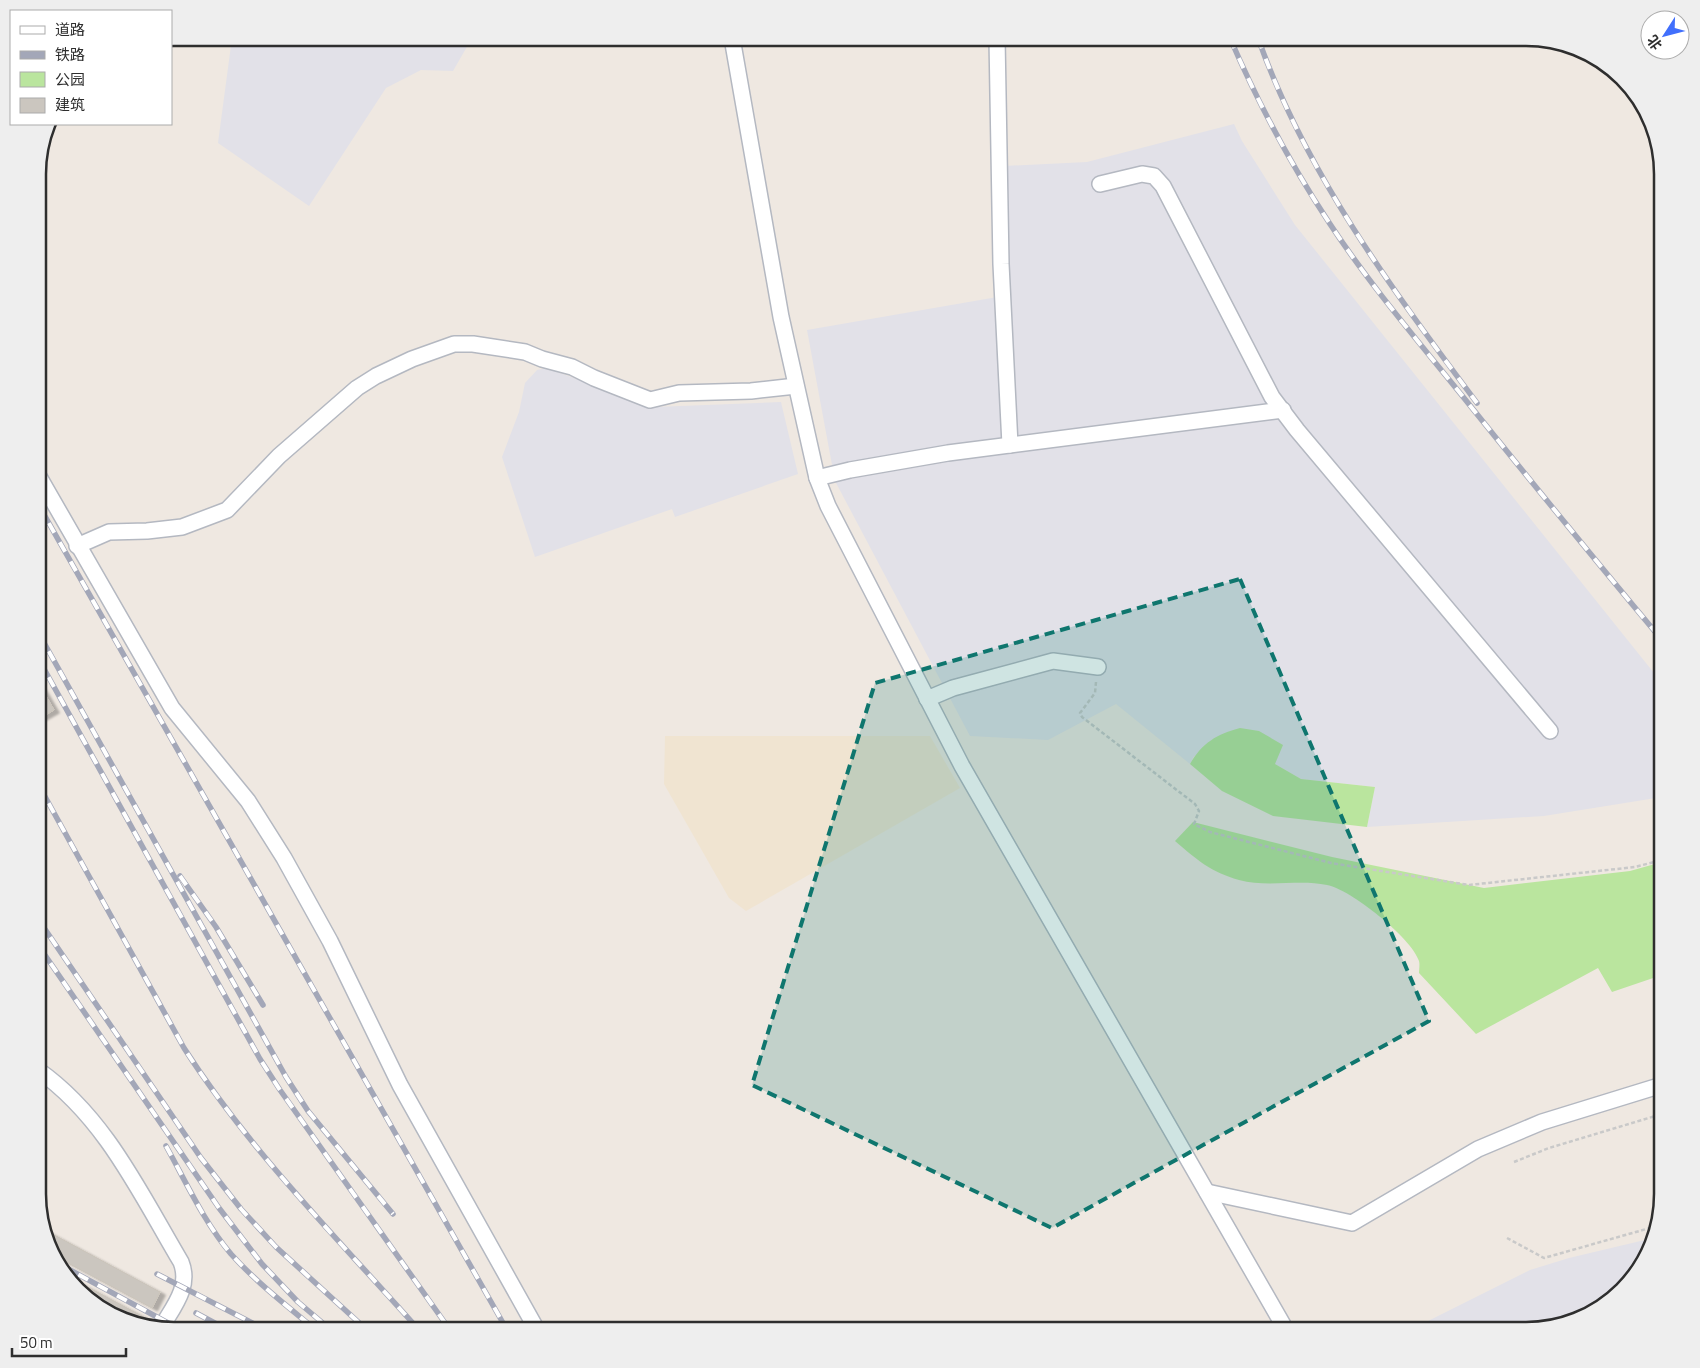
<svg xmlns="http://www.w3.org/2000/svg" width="1700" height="1368" font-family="'Titillium Web','Noto Sans SC',sans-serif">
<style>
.industrial{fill:#e2e1e8}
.education{fill:#f0e4d1}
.green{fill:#bae59e}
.building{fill:#cbc6bf;stroke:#cbc4ba;filter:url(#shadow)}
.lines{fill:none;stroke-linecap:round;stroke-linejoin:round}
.minor-casing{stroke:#b4b8c1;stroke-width:18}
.path{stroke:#c9c9c9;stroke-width:2.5;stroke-dasharray:4 2.5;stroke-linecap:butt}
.minor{stroke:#fff;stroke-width:15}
.rail-casing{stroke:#a3a7b8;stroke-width:5.5}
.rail{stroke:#fff;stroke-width:4;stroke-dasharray:11;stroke-linecap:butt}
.marked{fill:#0f766e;fill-opacity:0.2;stroke:#0f766e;stroke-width:4;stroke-dasharray:10 6;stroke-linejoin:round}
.rim{fill:none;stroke:#2e2e2e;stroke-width:2.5}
</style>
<defs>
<filter id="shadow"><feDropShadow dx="5.5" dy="3" stdDeviation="1" flood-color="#0004"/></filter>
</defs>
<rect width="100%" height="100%" fill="#efe8e1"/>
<g class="industrial">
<polygon points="232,38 472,38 453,71 421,70 386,88 309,206 218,143"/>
<polygon points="1234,124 1242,141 1295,225 1662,683 1662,797 1544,816 1367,827 1375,787 1301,779 1275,764 1194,756 1190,764 1116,704 1048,740 970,736 835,481 807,330 1009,295 1003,166 1087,162"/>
<polygon points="546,368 655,407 781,402 798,474 675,517 672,509 535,557 502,457 519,412 525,383 537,370"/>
<polygon points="1656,1234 1629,1284 1586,1317 1526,1330 1417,1330 1422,1324 1530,1270 1569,1258 1649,1239 1648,1236"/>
</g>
<polygon class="education" points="665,736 930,736 960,788 746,911 729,898 664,784"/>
<g class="green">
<path d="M1240,728L1259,731L1283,745L1275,764L1301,779L1375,787L1367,827L1273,816L1222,791L1190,764C1202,743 1217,734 1240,728Z"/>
<path d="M1193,822L1332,857L1484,888L1630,871L1662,862V975L1612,992L1598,968L1476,1034L1419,973C1419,970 1420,964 1419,961C1412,938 1350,889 1327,885C1298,879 1268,888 1239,880C1211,872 1197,860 1175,841Z"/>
</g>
<g class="building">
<polygon points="38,682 54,710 38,719"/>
<polygon points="45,1230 160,1292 152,1308 51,1254"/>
<polygon points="69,1277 155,1323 153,1327 130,1323 84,1297"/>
</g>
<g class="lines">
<defs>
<g id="minor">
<polyline points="732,38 781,317 817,478 828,506 962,766 1286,1330"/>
<polyline points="997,38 1001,264 1010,445"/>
<polyline points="1100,184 1142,174 1154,176 1163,186 1272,397 1297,430 1550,731"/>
<polyline points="38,475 172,708 248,801 284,858 330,941 400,1085 537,1330"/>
<polyline points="817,478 850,470 948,453 1283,410"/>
<polyline points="77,546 109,532 147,531 182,527 227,510 279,456 357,388 376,376 412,359 454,344 473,344 525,352 542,359 572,367 594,378 650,400 679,393 751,391 796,386"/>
<polyline points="927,699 953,688 1053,661 1098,667"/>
<path d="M38,1070C105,1117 140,1193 181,1262C191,1287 173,1307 161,1328"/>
<polyline points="1207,1192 1352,1223 1478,1149 1542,1122 1662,1085"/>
</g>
</defs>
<use href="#minor" class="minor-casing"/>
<g class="path">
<polyline points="1096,682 1095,693 1080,713 1082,717 1195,804 1199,811 1194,824 1210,832 1331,863 1469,885 1635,867 1662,860"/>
<polyline points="1514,1162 1549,1148 1662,1114"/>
<polyline points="1507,1238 1544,1258 1657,1226"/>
</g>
<use href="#minor" class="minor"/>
<defs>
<g id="rail">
<path d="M1230,38C1258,103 1291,165 1330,224C1370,285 1418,341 1464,398C1529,479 1595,560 1662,640"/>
<path d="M1258,38C1306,174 1392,289 1477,403"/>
<polyline points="38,504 507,1330"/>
<polyline points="38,632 286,1077 308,1111 393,1214"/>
<polyline points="38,658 260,1059 280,1090 450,1330"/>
<path d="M38,784L184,1048C250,1151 338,1239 419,1330"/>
<polyline points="180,876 216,927 263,1005"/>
<polyline points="38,919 201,1158 241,1209 276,1247 367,1330"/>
<polyline points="38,945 219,1208 262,1264 298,1302 331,1330"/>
<path d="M166,1146C186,1182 204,1222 231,1254C256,1282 287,1306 316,1330"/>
<polyline points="59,1264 181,1330"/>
<polyline points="157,1274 266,1330"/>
<polyline points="196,1313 228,1330"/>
</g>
</defs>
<use href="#rail" class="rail-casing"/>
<use href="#rail" class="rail"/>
</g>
<path class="marked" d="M1240,579L1429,1021L1052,1228L752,1085L875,683Z"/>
<path d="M0 0H1700V1368H0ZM174 46H1526A128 128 0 0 1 1654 174V1194A128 128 0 0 1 1526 1322H174A128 128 0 0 1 46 1194V174A128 128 0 0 1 174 46Z" fill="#eee" fill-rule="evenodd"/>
<path class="rim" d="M174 46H1526A128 128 0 0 1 1654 174V1194A128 128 0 0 1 1526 1322H174A128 128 0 0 1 46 1194V174A128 128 0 0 1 174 46Z"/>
<rect x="10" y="10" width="162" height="115" fill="#ffffff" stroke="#ababab"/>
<rect x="20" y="26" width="25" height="8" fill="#ffffff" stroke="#ababab"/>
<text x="55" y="35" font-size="15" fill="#2e2e2e">道路</text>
<rect x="20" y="51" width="25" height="8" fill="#a3a7b8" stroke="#ababab"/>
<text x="55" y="60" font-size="15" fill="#2e2e2e">铁路</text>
<rect x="20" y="72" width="25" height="15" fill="#bae59e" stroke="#ababab"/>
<text x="55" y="85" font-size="15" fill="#2e2e2e">公园</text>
<rect x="20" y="98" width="25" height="15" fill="#cbc6bf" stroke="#ababab"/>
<text x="55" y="110" font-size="15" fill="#2e2e2e">建筑</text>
<g transform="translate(1665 35) rotate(234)"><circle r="24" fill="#ffffff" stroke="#ababab"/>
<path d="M0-4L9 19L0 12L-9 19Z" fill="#416ffc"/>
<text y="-8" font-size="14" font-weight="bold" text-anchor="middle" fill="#2e2e2e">北</text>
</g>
<path d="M12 1348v8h114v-8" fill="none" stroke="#2e2e2e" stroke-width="2.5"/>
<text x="20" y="1348" font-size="15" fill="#2e2e2e" stroke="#ffffff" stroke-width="4" paint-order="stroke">50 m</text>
</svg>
